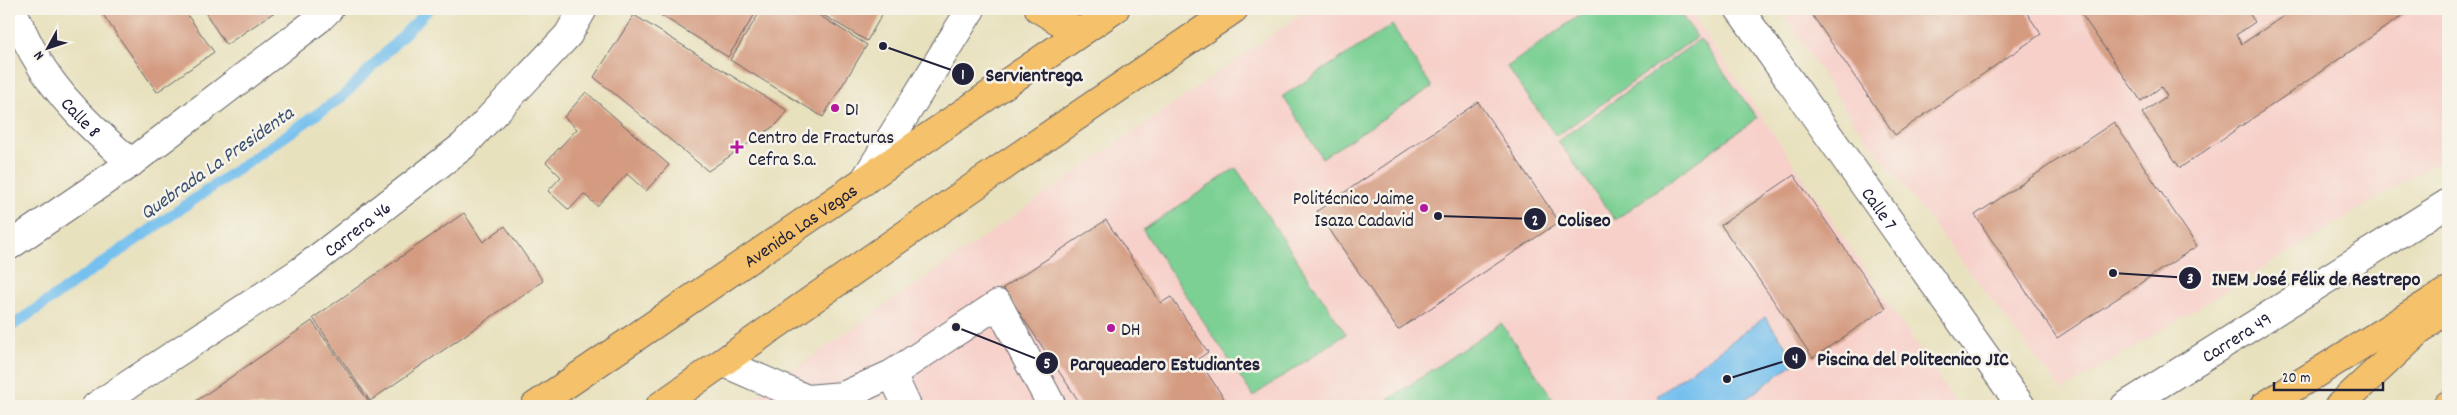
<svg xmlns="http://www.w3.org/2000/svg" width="2457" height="415" font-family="Dekko,sans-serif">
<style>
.built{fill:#f7d0ca}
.green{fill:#7bd094;stroke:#4e7968}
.water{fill:#75c0ee;stroke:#4c7194}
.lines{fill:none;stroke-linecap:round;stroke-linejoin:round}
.stream{stroke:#75c0ee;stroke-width:11}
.building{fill:#d49b81}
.minor-casing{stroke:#676569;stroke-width:30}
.major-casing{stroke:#676569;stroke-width:30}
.highway-casing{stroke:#676569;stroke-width:30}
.minor{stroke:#fff;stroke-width:28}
.major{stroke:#f5c16b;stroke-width:28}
.highway{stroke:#f5c16b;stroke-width:28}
.poi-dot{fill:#b5179e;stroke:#f7f3e8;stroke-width:2}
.labels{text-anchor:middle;stroke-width:5;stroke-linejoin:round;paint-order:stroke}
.poi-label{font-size:19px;fill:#22223b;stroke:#f7f3e8;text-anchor:start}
.street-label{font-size:19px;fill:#22223b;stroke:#f7f3e8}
.water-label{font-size:20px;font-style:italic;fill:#3b5171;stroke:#f7f3e8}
.leader{fill:none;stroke:#22223b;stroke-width:2}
.callout-dot{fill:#22223b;stroke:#f7f3e8;stroke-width:2}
.mark-label{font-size:15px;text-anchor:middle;font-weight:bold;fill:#fff}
.callout-label{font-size:20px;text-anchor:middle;font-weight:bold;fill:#22223b;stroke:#f7f3e8;stroke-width:5;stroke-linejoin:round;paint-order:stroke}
</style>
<rect width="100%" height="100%" fill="#f7f3e8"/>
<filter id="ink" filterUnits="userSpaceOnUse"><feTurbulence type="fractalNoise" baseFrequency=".02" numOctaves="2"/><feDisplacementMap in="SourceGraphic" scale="10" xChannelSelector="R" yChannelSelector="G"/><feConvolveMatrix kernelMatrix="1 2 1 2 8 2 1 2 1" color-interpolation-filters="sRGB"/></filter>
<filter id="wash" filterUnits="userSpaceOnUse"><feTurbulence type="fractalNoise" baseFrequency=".0096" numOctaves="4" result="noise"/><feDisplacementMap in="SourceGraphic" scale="20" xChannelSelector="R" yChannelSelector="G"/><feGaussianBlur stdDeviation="1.12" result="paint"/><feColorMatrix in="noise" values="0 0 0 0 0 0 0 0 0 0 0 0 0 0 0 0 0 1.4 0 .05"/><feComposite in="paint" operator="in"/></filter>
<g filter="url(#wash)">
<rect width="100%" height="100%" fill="#e8e1be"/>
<g class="built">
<polygon points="1309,9 1689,9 1958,406 742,406"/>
<polygon points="1780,9 2448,9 2448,155 2062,391 1850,117"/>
</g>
<g class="green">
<polygon points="1588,9 1677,9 1697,37 1556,136 1507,67"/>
<polygon points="1392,25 1432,87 1322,158 1283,96"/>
<polygon points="1700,39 1757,118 1615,220 1558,141"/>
<polygon points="1236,168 1346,334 1253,396 1143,230"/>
<polygon points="1501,323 1558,406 1379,406"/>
</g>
<polygon class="water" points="1765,317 1797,361 1736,406 1664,406 1657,396"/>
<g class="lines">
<polyline class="stream" points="9,328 343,96 429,9"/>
</g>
<g id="blocks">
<g class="building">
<polygon points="99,9 183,9 214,52 157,92"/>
<polygon points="203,9 279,9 226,45"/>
<polygon points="651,9 758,9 728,57"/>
<polygon points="762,9 809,9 867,45 823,117 730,60"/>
<polygon points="813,9 885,9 867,41"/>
<polygon points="1808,9 2024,9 2041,34 1895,135"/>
<polygon points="2078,9 2246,9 2255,22 2236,35 2242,44 2294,9 2412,9 2180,168 2142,113 2167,96 2161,87 2141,101"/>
<polygon points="634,15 788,111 777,124 708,171 594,77"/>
<polygon points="586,92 669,165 646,191 627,174 597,206 584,194 569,210 548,191 561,177 546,162 577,129 564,117"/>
<polygon points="1478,102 1559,222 1398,330 1317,211"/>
<polygon points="2114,122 2197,246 2057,338 1975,215"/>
<polygon points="1794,175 1886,308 1813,358 1721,225"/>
<polygon points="464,213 483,242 505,226 543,281 370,401 313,318"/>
<polygon points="1106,220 1161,303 1171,297 1208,352 1198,359 1229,406 1082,406 1003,288"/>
<polygon points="312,321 369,402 363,406 189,406"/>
</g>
</g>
</g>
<g filter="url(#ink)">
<use href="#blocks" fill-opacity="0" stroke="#676569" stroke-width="1"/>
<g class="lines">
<defs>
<g id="minor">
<path id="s1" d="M12,9C19,24 26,40 34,54C57,97 95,131 131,163"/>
<path id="s2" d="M1739,9L2021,406"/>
<polyline points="864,181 971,9"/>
<polyline points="9,246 131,163 319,19 329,9"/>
<polyline points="724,363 807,399 843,396 892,374 998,304 1052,406"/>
<polyline points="892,374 907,406"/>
<path id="s3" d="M96,406L301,271L463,146L568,35L583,9"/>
<path id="s4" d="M2125,406L2448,203"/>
</g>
<g id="major">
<polyline points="1039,9 1079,33"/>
<path id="s5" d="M535,406L1115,9"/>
<polyline points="660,406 982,181 1234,9"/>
</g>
<g id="highway">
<polyline points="2264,406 2448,291"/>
<polyline points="2339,406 2445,307"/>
<polyline points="2447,406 2448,405"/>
</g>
</defs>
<use href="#minor" class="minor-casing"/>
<use href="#major" class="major-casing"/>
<use href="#highway" class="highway-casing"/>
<use href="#minor" class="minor"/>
<use href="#major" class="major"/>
<use href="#highway" class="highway"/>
</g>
</g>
<g class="poi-dot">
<circle cx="835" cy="108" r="5"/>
<path d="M734.5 139.5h5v5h5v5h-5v5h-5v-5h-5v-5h5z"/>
<circle cx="1424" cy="208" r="5"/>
<circle cx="1111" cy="328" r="5"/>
</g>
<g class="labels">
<g class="poi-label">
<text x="845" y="115">D1</text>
<text x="748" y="143">Centro de Fracturas<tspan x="748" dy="22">Cefra S.a.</tspan></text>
<text x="1414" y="204" text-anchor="end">Politécnico Jaime<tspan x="1414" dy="22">Isaza Cadavid</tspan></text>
<text x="1121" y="335">DH</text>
</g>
<g class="street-label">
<text dy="7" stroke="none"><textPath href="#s1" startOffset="129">Calle 8</textPath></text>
<text dy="7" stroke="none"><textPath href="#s2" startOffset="244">Calle 7</textPath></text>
<text dy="7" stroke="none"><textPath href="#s5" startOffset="321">Avenida Las Vegas</textPath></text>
<text dy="7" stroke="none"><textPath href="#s3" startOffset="316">Carrera 46</textPath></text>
<text dy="7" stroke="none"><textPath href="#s4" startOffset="131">Carrera 49</textPath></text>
</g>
<g class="water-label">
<text transform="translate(216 162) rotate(-35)" y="7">Quebrada La Presidenta</text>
</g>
</g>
<path class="leader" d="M883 46L963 74M1438 216L1535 219M2113 273L2190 278M1727 379L1795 358M956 327L1047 363"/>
<g class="callout-dot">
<circle cx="883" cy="46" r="5"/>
<circle cx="1438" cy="216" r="5"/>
<circle cx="2113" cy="273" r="5"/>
<circle cx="1727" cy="379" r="5"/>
<circle cx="956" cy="327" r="5"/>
<circle cx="963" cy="74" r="12"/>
<circle cx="1535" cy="219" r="12"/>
<circle cx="2190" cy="278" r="12"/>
<circle cx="1795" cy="358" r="12"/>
<circle cx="1047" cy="363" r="12"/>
</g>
<g class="mark-label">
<text x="963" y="79">1</text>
<text x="1535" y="225">2</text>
<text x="2190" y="283">3</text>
<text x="1795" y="363">4</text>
<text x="1047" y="368">5</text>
</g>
<g class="callout-label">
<text x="1034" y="81">Servientrega</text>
<text x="1584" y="226">Coliseo</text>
<text x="2316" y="285">INEM José Félix de Restrepo</text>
<text x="1913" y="365">Piscina del Politecnico JIC</text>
<text x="1165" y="370">Parqueadero Estudiantes</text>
</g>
<rect width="2457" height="415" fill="none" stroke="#f7f3e8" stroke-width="30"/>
<g transform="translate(48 48) rotate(230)" stroke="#f7f3e8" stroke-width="4" paint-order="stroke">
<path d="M0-4L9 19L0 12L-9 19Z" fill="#22223b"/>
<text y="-8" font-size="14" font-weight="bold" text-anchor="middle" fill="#22223b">N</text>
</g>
<path d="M2274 382v8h109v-8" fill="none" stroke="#22223b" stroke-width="2.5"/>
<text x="2282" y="382" font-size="15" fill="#22223b" stroke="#f7f3e8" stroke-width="4" paint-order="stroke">20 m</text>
</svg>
